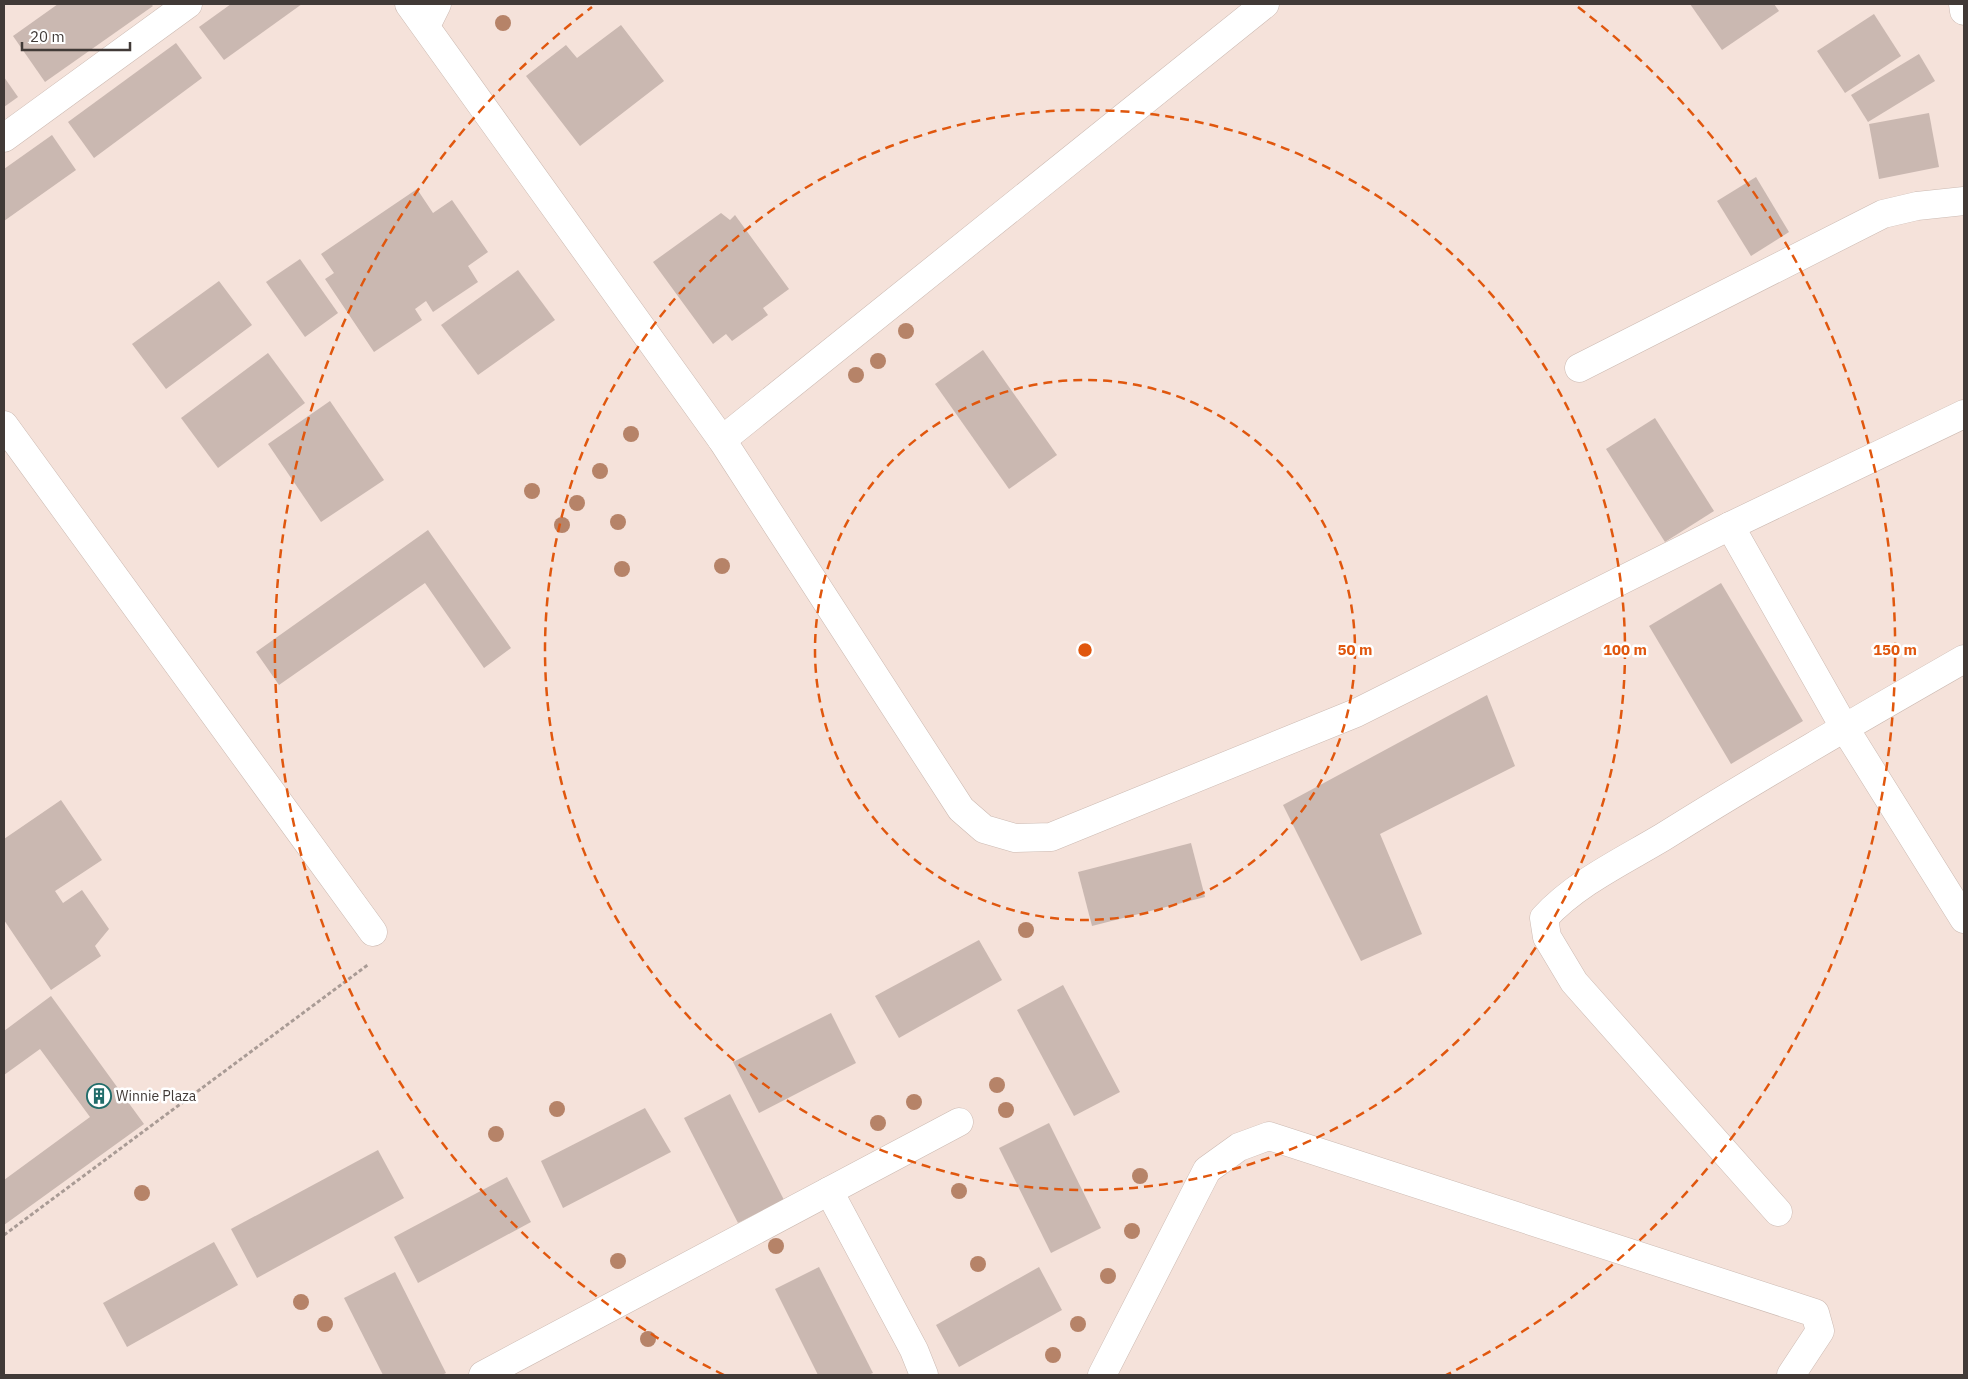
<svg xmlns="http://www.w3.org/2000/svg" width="1968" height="1379" font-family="'IBM Plex Sans',sans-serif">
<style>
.building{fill:#cab8b1}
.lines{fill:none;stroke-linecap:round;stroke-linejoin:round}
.street-casing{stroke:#ccbab2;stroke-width:29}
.path{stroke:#a99b95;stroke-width:3;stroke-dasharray:4 2.5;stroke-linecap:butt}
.street{stroke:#fff;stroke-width:28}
.tree{fill:#b68368}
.ring{fill:none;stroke:#e0570e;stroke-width:2.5;stroke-dasharray:9 6}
.labels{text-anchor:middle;stroke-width:5;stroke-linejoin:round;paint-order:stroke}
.poi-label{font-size:14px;fill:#413a37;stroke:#fff;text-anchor:start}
.centre{fill:#e0570e;stroke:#fff;stroke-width:2.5}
.ring-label{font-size:15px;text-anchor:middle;font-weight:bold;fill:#e0570e;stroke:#fff;stroke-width:5;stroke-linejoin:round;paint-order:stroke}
</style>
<rect width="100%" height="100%" fill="#f5e2da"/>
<g class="building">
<polygon points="58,4 151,4 153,6 45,82 13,36"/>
<polygon points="231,4 302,4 224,60 199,27"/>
<polygon points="1690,4 1774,4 1779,11 1722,50"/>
<polygon points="1874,14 1901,56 1845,93 1817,51"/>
<polygon points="621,25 664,81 580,146 526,76 566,45 577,58"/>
<polygon points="176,43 202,78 94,158 68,122"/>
<polygon points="1919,54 1935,81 1868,122 1851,95"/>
<polygon points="4,77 18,97 4,107"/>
<polygon points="1929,113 1939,167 1879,179 1869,124"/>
<polygon points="52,135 76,170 4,221 4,169"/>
<polygon points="1756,177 1789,232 1751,256 1717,201"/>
<polygon points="417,189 433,213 452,200 488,252 468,266 478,282 433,312 426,301 415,309 422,320 374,352 325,279 334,273 321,254"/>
<polygon points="721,213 730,220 735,215 789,289 763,308 768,315 732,341 726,334 713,344 653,262"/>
<polygon points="300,259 338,313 305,337 266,282"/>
<polygon points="518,270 555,320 478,375 441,325"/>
<polygon points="219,281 252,325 166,389 132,344"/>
<polygon points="983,350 1057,455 1009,489 935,384"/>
<polygon points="268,353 305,403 218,468 181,418"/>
<polygon points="330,401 384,480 321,522 268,444"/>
<polygon points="1655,418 1714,511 1665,542 1606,449"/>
<polygon points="428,530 511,648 484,668 425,583 279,685 256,652"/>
<polygon points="1721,583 1803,721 1731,764 1649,626"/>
<polygon points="1487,695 1515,766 1380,834 1422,934 1361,961 1283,805"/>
<polygon points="61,800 102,860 55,891 63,903 82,890 109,929 95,946 101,956 51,990 4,920 4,839"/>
<polygon points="1191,843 1205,897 1092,926 1078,872"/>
<polygon points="979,940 1002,980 899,1038 875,996"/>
<polygon points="1063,985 1120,1092 1074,1116 1017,1010"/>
<polygon points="51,996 144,1124 4,1225 4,1180 90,1117 40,1049 4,1075 4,1031"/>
<polygon points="831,1013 856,1063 759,1113 733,1062"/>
<polygon points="730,1094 784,1200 738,1223 684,1118"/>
<polygon points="645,1108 671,1152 563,1208 541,1161"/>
<polygon points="1049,1123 1101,1228 1051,1253 999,1148"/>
<polygon points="378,1150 404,1198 257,1278 231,1229"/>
<polygon points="507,1177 531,1222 418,1283 394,1237"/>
<polygon points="214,1242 238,1285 127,1347 103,1303"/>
<polygon points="819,1267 873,1373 868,1375 818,1375 775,1289"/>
<polygon points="1039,1267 1062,1310 959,1367 936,1325"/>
<polygon points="395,1272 446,1373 442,1375 383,1375 344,1298"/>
</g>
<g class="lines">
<defs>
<g id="street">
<polyline points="409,4 722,440 961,809 984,829 1015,838 1051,837 1356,713 1730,526 1964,414"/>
<polyline points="1963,4 1964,11"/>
<polyline points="426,26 437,4"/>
<polyline points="4,138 188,4"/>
<polyline points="1579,368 1883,214 1917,206 1964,201"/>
<polyline points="4,425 373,932"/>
<polyline points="722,440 1265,4"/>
<polyline points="1730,526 1844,727 1964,919"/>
<polyline points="829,1191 914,1350 924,1375"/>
<path d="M1778,1212L1574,982L1547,937L1544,918C1576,883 1623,861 1663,837C1762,775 1863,717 1964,659"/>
<polyline points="483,1375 959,1122"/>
<polyline points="1102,1375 1207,1170 1239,1147 1269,1136 1815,1313 1820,1331 1791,1375"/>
</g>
</defs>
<use href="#street" class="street-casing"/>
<polyline class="path" points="4,1235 369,964"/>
<use href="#street" class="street"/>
</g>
<g class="tree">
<circle cx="503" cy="23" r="8"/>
<circle cx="906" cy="331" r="8"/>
<circle cx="878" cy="361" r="8"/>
<circle cx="856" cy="375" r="8"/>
<circle cx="631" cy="434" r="8"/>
<circle cx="600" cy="471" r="8"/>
<circle cx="532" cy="491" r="8"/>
<circle cx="577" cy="503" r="8"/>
<circle cx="618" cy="522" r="8"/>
<circle cx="562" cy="525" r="8"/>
<circle cx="722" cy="566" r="8"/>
<circle cx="622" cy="569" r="8"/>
<circle cx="1026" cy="930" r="8"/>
<circle cx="997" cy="1085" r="8"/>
<circle cx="914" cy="1102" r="8"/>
<circle cx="557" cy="1109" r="8"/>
<circle cx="1006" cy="1110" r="8"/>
<circle cx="878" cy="1123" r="8"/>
<circle cx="496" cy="1134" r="8"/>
<circle cx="1140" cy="1176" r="8"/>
<circle cx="959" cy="1191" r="8"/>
<circle cx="142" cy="1193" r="8"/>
<circle cx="1132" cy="1231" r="8"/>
<circle cx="776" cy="1246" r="8"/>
<circle cx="618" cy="1261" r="8"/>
<circle cx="978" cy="1264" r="8"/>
<circle cx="1108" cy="1276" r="8"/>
<circle cx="301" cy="1302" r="8"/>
<circle cx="325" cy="1324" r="8"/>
<circle cx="1078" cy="1324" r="8"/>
<circle cx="648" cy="1339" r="8"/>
<circle cx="1053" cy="1355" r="8"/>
</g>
<g class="ring">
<circle cx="1085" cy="650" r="270"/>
<circle cx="1085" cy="650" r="540"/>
<path d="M724 1375A810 810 0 0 1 592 7M1578 7A810 810 0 0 1 1446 1375"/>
</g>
<defs>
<symbol id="building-ring" viewBox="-11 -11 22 22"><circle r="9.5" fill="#fff" stroke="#216d6b" stroke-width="1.5"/><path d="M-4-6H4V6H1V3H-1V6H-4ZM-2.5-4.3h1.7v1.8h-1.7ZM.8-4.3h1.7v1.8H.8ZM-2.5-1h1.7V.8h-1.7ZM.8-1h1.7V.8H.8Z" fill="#216d6b"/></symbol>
</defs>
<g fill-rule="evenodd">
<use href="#building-ring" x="85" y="1082" width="28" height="28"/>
</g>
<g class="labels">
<g class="poi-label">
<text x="116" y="1101">Winnie Plaza</text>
</g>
</g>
<circle cx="1085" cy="650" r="8" class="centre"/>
<g class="ring-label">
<text x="1355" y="655">50 m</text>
<text x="1625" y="655">100 m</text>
<text x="1895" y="655">150 m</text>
</g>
<rect width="1968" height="1379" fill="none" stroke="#413a37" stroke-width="10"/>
<path d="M22 42v8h108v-8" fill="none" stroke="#413a37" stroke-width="2.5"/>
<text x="30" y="42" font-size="15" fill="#413a37" stroke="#ffffff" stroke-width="4" paint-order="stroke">20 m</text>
</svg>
